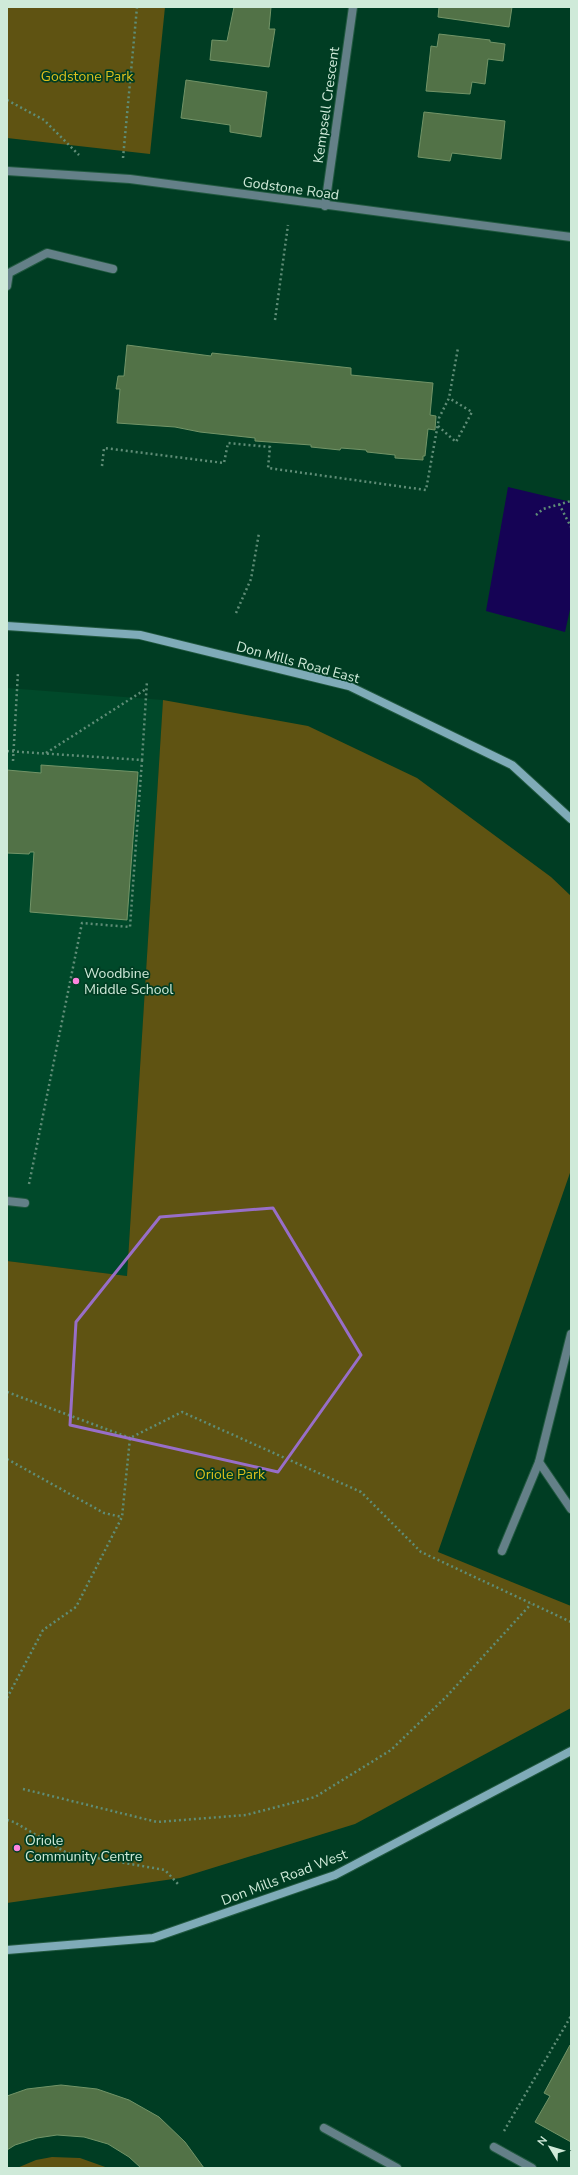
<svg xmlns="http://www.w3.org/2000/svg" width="578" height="2175" font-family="'Nunito Sans',sans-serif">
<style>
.built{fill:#00492a}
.green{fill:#5f5312}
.water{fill:#150355}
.building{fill:#527247;stroke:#729467}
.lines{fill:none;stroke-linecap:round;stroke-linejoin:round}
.service-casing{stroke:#215940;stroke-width:10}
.minor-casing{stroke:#215940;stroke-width:10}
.secondary-casing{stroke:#215940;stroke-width:10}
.path{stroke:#5f8d77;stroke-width:2.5;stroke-dasharray:2 3;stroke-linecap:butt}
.service{stroke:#648088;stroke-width:8}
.minor{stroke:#648088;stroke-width:8}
.secondary{stroke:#7fabb8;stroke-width:8}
.marked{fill:none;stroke:#986ec8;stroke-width:3;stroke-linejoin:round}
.poi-dot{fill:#ff85df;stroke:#003d23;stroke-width:1.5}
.labels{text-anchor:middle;stroke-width:3.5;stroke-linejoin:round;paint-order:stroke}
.park-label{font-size:14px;fill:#dcbf1d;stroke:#003d23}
.street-label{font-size:14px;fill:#cfead9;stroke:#003d23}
.poi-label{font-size:14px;fill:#cfead9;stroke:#003d23;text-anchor:start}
</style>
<rect width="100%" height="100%" fill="#003d23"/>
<polygon class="built" points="7,688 163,700 127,1276 7,1261"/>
<g class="green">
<polygon points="7,7 165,7 150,154 7,138"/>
<polygon points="163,700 308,726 417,778 551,877 571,896 571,1170 438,1552 571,1606 571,1708 355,1824 180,1878 7,1903 7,1261 127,1276"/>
<polygon points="52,2157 80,2158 108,2168 17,2168 36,2160"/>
</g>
<polygon class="water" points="508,487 571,502 571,605 565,632 486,611"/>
<g class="building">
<polygon points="234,7 271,7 269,29 275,29 269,67 210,60 212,40 227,41"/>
<polygon points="439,7 512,7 509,27 438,17"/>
<polygon points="439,34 490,40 490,42 505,44 503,61 488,59 485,84 472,82 470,94 426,91 431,46 437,47"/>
<polygon points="186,80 267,92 261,137 230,132 230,125 181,118"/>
<polygon points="424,112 505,121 501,159 452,153 450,161 418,157"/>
<polygon points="127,345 211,356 212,353 351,368 351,375 433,383 430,415 436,416 435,430 428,429 425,456 423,456 423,460 395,458 395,455 367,452 366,450 341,448 340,450 311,447 311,445 255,441 255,438 200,432 175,427 117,423 120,389 116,389 118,376 124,376"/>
<polygon points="41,765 138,772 127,920 30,912 34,852 30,852 29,854 7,853 7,770 41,773"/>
<polygon points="570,2045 571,2046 571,2142 535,2122 550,2096 544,2093"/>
<polygon points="61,2085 97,2089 129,2100 159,2117 185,2142 204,2168 141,2168 129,2157 108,2144 84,2137 57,2135 37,2138 15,2145 7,2150 7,2096 27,2089"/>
</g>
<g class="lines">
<defs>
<g id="service">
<polyline points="7,286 9,273 47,253 113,269"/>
<polyline points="7,1201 25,1203"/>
<polyline points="571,1334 539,1462 571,1509"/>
<polyline points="502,1551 539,1462"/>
<polyline points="324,2128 397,2168"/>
<polyline points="494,2147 532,2168"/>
</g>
<g id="minor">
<polyline points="7,171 130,179 571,237"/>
<polyline points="325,206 353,7"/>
</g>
<g id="secondary">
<polyline points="7,626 140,635 349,686 512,765 571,819"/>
<polyline points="7,1950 153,1938 335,1875 571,1751"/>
</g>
</defs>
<use href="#service" class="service-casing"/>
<use href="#minor" class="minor-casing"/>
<use href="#secondary" class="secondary-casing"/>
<g class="path">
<polyline points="7,100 44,120 79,155"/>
<polyline points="123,158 137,7"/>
<polyline points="275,320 288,225"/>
<polyline points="438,426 456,442 472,412 449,398"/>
<polyline points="102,466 104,448 224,463 228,443 270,447 268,468 426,490 439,418 449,398 458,348"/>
<polyline points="559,504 571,527"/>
<polyline points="536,515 543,509 571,501"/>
<polyline points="236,613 251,579 259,533"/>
<polyline points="7,751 142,760 147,681"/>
<polyline points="46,753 146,689"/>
<polyline points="13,761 18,672"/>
<polyline points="29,1184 82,923 130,927 142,760"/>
<polyline points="7,1392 130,1438"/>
<polyline points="7,1459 104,1513 122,1517"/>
<polyline points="7,1698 43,1630 76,1607 122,1517 130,1438 182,1412 361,1492 421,1552 571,1622"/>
<polyline points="23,1789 157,1822 246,1815 315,1797 391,1750 447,1696 531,1604"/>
<polyline points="7,1820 14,1822 67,1853 165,1870 178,1884"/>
<polyline points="504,2131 571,2016"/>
</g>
<use href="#service" class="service"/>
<use href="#minor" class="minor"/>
<use href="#secondary" class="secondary"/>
</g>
<path class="marked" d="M273,1208L361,1355L278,1472L70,1425L76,1322L160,1217Z"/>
<g class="poi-dot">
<circle cx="76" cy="981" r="4"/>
<circle cx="17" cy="1848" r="4"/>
</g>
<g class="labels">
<g class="park-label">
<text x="87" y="81">Godstone Park</text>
<text x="230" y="1479">Oriole Park</text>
</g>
<g class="street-label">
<text transform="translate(326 105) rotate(-82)" y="5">Kempsell Crescent</text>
<text transform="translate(291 188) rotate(8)" y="5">Godstone Road</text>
<text transform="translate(298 662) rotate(15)" y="5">Don Mills Road East</text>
<text transform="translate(284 1877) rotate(-21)" y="5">Don Mills Road West</text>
</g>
<g class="poi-label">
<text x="84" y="978">Woodbine<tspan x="84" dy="16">Middle School</tspan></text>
<text x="25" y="1845">Oriole<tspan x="25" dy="16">Community Centre</tspan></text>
</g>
</g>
<rect width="578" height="2175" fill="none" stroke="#cfead9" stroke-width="16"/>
<g transform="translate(550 2147) rotate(308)" stroke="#003d23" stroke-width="3" paint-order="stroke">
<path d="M0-3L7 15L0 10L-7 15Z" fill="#cfead9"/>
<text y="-6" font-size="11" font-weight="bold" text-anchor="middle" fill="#cfead9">N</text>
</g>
</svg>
